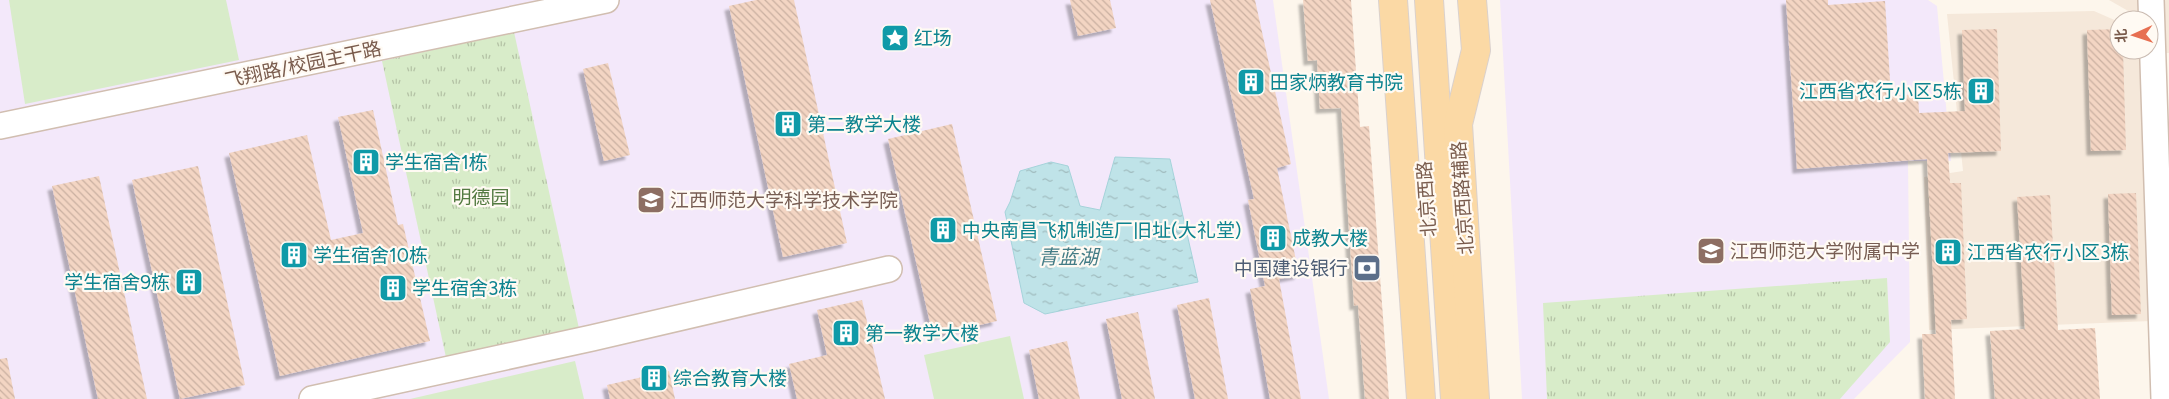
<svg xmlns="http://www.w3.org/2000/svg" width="2169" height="399" font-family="Figtree,'Noto Sans SC',sans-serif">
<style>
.residential{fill:#f5e8da}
.education{fill:#f3e8fa}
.green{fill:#d8ecc9}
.park{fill:url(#park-tufts)}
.water{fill:url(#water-ripples);stroke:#a5d3da}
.building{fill:url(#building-back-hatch);filter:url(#shadow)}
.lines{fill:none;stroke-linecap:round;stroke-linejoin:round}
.minor-casing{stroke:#d1beb0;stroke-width:28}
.major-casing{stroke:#dad1cd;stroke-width:30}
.minor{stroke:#fff;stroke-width:25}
.major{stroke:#fbd9a5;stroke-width:28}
.labels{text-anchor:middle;stroke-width:4.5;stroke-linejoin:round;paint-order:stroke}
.culture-label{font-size:19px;fill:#0d838f;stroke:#fffaf3;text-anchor:start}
.street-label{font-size:19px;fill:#7a5c4d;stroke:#fffaf3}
.park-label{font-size:19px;fill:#537a41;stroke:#fffaf3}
.education-label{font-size:19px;fill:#785e54;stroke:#fffaf3;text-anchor:start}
.service-label{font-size:19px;fill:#4e5e75;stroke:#fffaf3;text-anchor:end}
.water-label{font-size:20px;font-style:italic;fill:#437c86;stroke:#fffaf3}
</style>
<defs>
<pattern id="park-tufts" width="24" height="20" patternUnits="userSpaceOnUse" patternTransform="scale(1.25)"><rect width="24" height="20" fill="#d8ecc9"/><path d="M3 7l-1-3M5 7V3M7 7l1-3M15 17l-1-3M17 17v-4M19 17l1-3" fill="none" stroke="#b4c2a5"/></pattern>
<pattern id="water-ripples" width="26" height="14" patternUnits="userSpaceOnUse" patternTransform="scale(1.25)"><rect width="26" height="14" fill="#bfe3e8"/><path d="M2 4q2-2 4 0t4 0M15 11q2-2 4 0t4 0" fill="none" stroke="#a0bbbe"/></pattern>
<pattern id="building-back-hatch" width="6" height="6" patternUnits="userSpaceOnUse" patternTransform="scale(1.25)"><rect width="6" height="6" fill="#f3d5c3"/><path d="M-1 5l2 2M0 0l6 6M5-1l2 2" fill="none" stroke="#cab0a1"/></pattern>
<filter id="shadow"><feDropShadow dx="-4.5" dy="4.5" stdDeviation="1" flood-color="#0004"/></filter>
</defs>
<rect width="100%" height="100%" fill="#fdf6ec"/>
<g class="residential">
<polygon points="2109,0 2169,0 2169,53 2164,53 2144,20"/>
<polygon points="2094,11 2119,22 2119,50 2140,50 2151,321 1929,330 1924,177 1963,171 1947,14"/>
</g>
<g class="education">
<polygon points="0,0 1273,0 1329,399 0,399"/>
<polygon points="1500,0 1928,0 1937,6 1951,161 1908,161 1910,342 1854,399 1522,399"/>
</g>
<g class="green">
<polygon points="9,0 226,0 239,60 25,104"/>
<polygon points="1010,336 1024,399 934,399 924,355"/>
<polygon points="575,361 584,399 410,399"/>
</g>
<g class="park">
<polygon points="514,32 580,333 447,362 382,61"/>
<polygon points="1887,278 1890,342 1840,399 1547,399 1543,303"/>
</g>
<polygon class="water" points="1115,157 1170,159 1198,282 1045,314 1024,303 1005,212 1010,202 1020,171 1051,162 1068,166 1080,206 1100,210"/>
<g class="building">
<polygon points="756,0 794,0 847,243 783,257 729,6"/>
<polygon points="1070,0 1110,0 1116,28 1078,36"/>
<polygon points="1210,0 1255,0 1291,164 1277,168 1299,275 1279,279 1301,399 1270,399 1250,289 1265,286 1248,200 1254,199"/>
<polygon points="1303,0 1351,0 1360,127 1369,126 1389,399 1365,399 1358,305 1354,306 1341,108 1320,109 1317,60 1308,61"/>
<polygon points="1786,0 1828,0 1828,5 1885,1 1891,96 1918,94 1919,113 1965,111 1962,30 1997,29 2001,151 1948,153 1950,183 1961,183 1967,319 1951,320 1955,399 1925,399 1922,334 1936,334 1927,159 1797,169"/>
<polygon points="2119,29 2119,50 2123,50 2126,150 2091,151 2087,30"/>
<polygon points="608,63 630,155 604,161 583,69"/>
<polygon points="373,110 398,225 403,224 430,341 280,376 229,153 307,135 331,240 363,233 338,117"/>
<polygon points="952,124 997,321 933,336 888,139"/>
<polygon points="198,166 245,385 180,399 132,180"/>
<polygon points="99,176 147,399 98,399 52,186"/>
<polygon points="2136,193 2141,314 2112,315 2108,194"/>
<polygon points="2050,195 2058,330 2095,328 2100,399 1995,399 1990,331 2025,329 2017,197"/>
<polygon points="1209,298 1228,399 1195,399 1177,305"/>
<polygon points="862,300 885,399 797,399 789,364 827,355 817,310"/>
<polygon points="1138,312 1155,399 1122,399 1106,319"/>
<polygon points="1067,341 1080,399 1039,399 1029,350"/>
<polygon points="7,358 15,399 0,399 0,359"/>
<polygon points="669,371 675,399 610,399 607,385"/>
</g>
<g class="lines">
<defs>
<g id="minor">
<polyline points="2151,0 2164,399"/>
<polyline points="0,126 606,0"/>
<polyline points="312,399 592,338 889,269"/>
</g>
<g id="major">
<polyline points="1393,0 1421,399"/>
<polyline points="1429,0 1455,399"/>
<polyline points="1472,0 1476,50 1458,124 1475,399"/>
</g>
</defs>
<use href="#minor" class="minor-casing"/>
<use href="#major" class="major-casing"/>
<use href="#minor" class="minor"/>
<use href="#major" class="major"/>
</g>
<defs>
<symbol id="sight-square" viewBox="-11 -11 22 22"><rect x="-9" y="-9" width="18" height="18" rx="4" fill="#0f9aa8" stroke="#fffaf3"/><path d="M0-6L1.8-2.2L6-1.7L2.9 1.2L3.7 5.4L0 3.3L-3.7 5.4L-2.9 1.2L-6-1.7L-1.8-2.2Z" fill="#fff"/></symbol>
<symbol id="building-square" viewBox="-11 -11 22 22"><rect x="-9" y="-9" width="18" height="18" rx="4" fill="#0f9aa8" stroke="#fffaf3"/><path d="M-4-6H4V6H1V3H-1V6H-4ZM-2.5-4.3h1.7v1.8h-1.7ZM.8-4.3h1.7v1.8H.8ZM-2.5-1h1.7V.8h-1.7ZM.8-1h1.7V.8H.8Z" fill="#fff"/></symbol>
<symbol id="university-square" viewBox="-11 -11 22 22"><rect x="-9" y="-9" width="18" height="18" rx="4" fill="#8d6e63" stroke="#fffaf3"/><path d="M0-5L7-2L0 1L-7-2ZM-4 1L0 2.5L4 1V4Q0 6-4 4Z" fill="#fff"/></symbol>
<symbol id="school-square" viewBox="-11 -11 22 22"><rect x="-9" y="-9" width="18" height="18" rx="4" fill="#8d6e63" stroke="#fffaf3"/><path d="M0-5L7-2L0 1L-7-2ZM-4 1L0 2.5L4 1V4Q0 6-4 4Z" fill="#fff"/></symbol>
<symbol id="bank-square" viewBox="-11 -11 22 22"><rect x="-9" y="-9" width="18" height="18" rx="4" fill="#5c6f8a" stroke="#fffaf3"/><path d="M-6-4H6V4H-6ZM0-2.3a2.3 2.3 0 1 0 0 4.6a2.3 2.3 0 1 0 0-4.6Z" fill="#fff"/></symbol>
</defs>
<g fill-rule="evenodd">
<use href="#sight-square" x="879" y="22" width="32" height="32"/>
<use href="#building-square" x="1235" y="66" width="32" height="32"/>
<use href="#building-square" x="1965" y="75" width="32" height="32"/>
<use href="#building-square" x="772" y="108" width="32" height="32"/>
<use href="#building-square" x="350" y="146" width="32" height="32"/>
<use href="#university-square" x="635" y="184" width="32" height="32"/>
<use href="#building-square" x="927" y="214" width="32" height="32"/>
<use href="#building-square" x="1257" y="222" width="32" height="32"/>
<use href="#school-square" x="1695" y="235" width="32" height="32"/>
<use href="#building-square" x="1932" y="236" width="32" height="32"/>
<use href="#building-square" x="278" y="239" width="32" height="32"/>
<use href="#bank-square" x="1351" y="252" width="32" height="32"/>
<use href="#building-square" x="173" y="266" width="32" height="32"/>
<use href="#building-square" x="377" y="272" width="32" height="32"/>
<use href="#building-square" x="830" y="317" width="32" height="32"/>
<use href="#building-square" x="638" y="362" width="32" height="32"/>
</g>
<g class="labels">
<g class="culture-label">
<text x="914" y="45">红场</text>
<text x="1270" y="89">田家炳教育书院</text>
<text x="1962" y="98" text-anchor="end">江西省农行小区5栋</text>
<text x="807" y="131">第二教学大楼</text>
<text x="385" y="169">学生宿舍1栋</text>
<text x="962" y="237">中央南昌飞机制造厂旧址(大礼堂)</text>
<text x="1292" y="245">成教大楼</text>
<text x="1967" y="259">江西省农行小区3栋</text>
<text x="313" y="262">学生宿舍10栋</text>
<text x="170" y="289" text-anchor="end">学生宿舍9栋</text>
<text x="412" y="295">学生宿舍3栋</text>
<text x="865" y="340">第一教学大楼</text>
<text x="673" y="385">综合教育大楼</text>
</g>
<g class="street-label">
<text transform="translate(303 64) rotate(-12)" y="7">飞翔路/校园主干路</text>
<text transform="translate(1462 198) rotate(-94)" y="7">北京西路辅路</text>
<text transform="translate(1426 199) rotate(-94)" y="7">北京西路</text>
</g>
<g class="park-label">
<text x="481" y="204">明德园</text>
</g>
<g class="education-label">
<text x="670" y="207">江西师范大学科学技术学院</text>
<text x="1730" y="258">江西师范大学附属中学</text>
</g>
<g class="service-label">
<text x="1348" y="275">中国建设银行</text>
</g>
<g class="water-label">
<text x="1068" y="264">青蓝湖</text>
</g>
</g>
<g transform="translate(2134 35) rotate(267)"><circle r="24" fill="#fffaf3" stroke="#cabbb1"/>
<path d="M0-4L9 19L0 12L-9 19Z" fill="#e76f51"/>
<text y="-8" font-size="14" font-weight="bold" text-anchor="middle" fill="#7a5c4d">北</text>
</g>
</svg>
